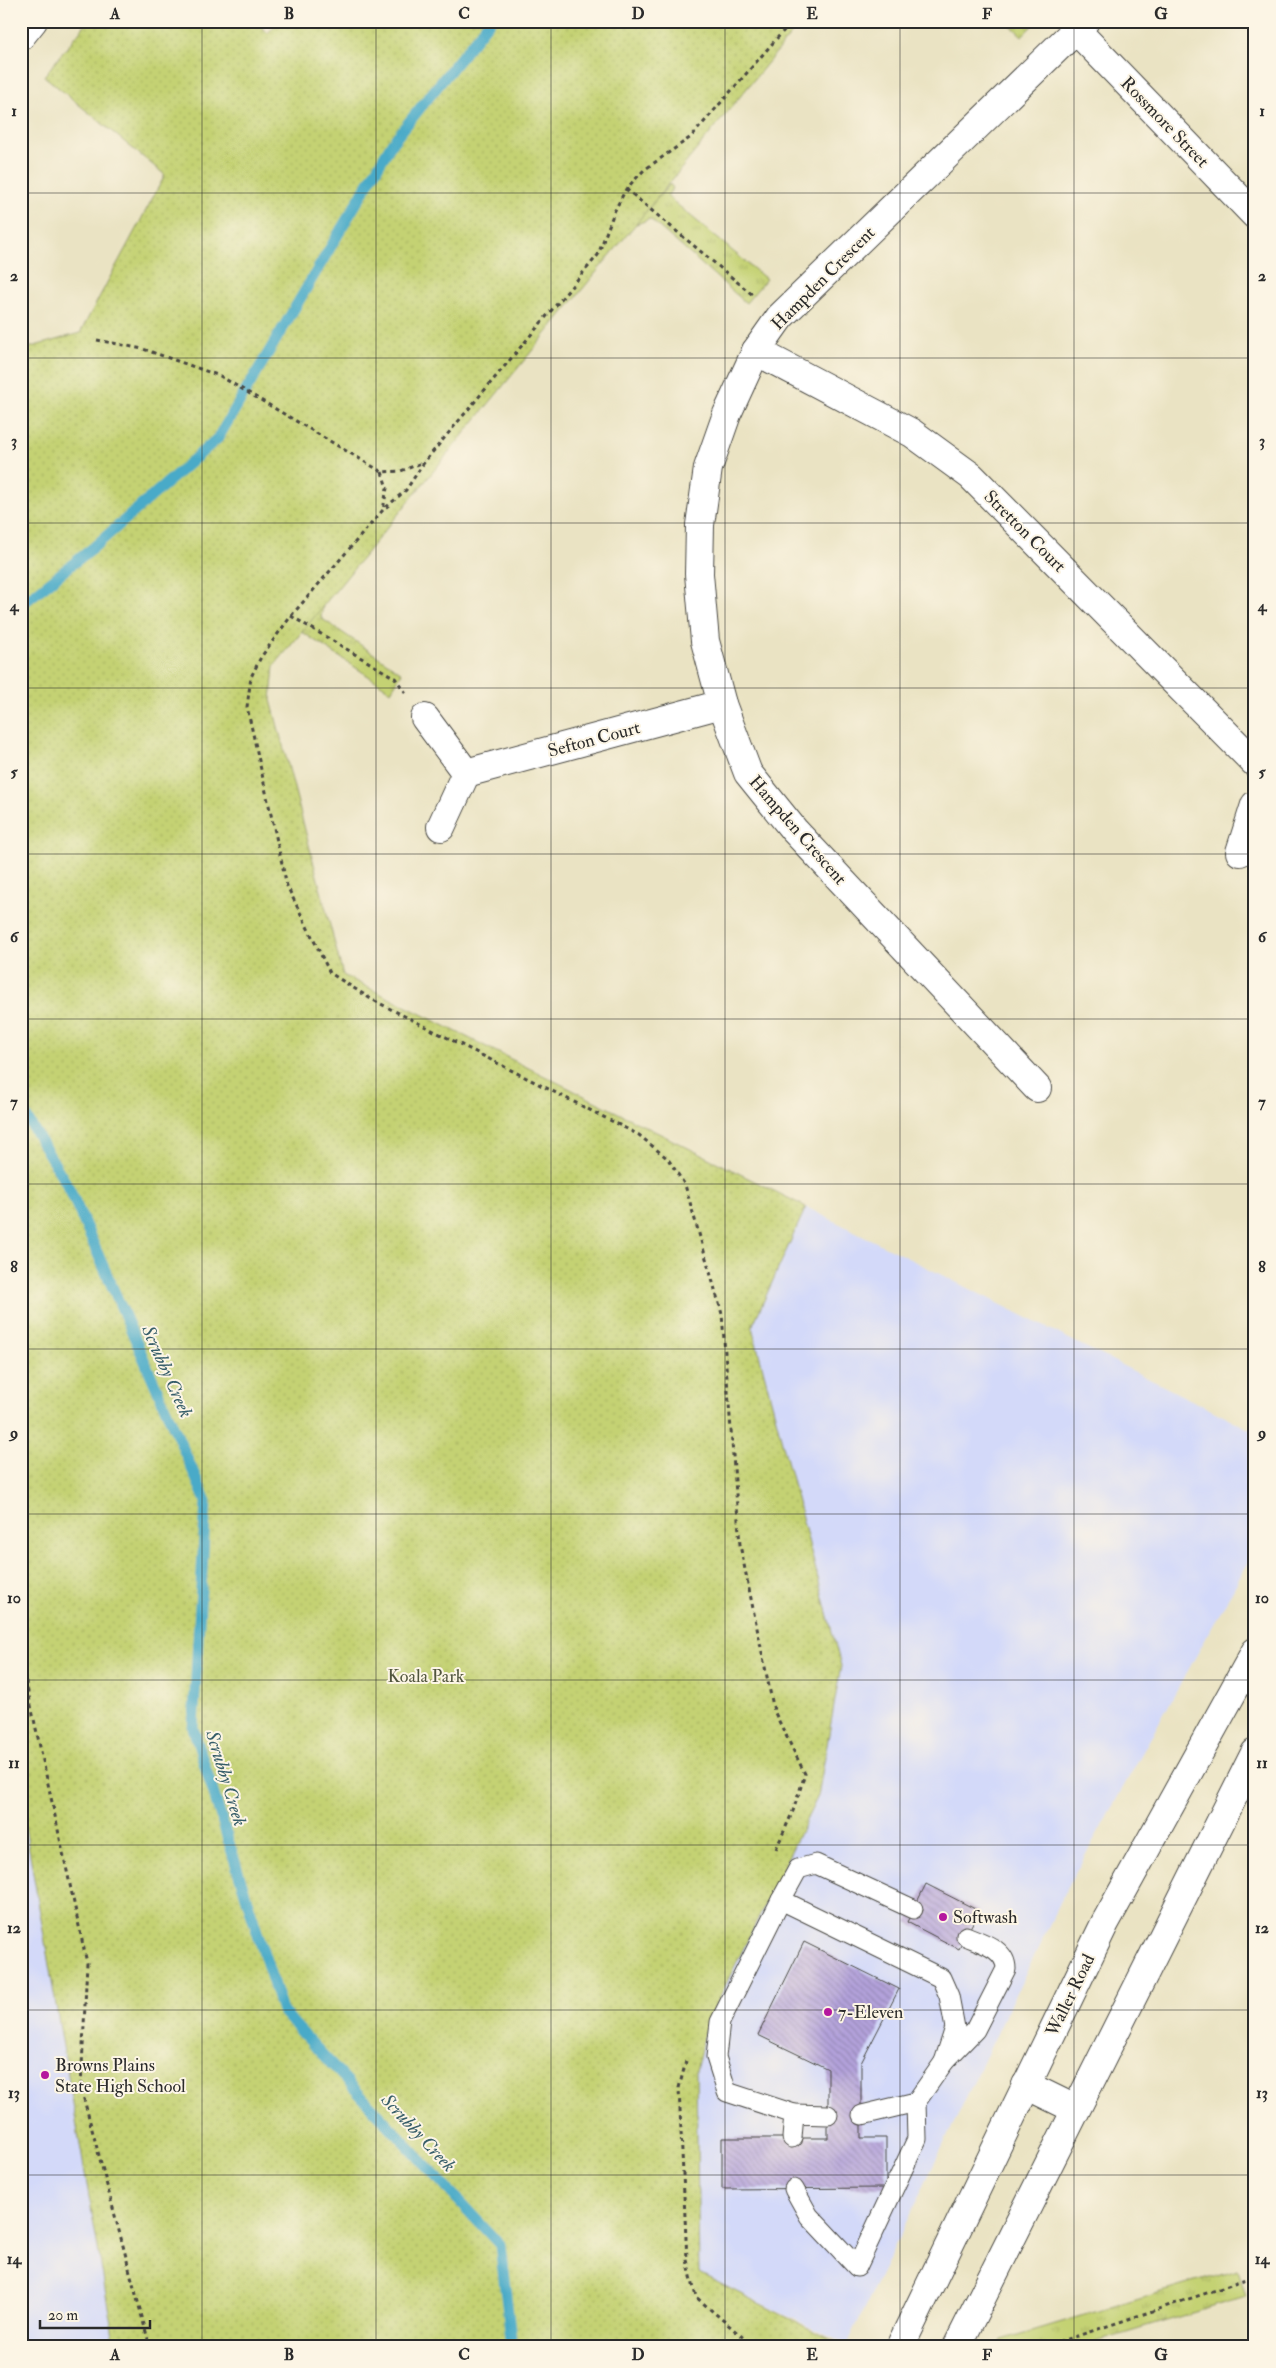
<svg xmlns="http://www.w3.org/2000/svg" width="1276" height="2368" font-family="'IM FELL Double Pica',serif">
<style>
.built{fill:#d3d9f9}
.grass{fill:url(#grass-tufts);stroke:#787e4f}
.park{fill:url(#park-dots);stroke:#787e4f}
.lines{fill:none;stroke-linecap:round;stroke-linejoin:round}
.stream{stroke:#49aac8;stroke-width:11}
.building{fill:url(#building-back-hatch)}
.service-casing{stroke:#484742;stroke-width:21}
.minor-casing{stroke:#484742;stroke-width:30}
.tertiary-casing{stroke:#484742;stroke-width:30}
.path{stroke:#484742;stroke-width:3;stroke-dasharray:4 4;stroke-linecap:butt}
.service{stroke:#fff;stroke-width:19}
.minor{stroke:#fff;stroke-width:28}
.tertiary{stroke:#fff;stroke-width:28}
.grid{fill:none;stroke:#2b2b2b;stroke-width:1;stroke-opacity:0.55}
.poi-dot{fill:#b5179e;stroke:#fcf5e5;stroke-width:2}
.labels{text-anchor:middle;stroke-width:4;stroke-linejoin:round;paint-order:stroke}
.street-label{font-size:18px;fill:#2b2b2b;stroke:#fcf5e5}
.park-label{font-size:18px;fill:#51553d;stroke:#fcf5e5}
.poi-label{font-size:18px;fill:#2b2b2b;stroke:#fcf5e5;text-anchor:start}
.water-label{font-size:19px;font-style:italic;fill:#375e6a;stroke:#fcf5e5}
.neatline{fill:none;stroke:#2b2b2b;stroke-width:2}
.grid-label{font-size:16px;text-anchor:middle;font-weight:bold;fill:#2b2b2b}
</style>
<defs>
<pattern id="grass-tufts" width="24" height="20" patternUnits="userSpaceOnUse" patternTransform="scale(1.25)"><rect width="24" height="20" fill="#c4d273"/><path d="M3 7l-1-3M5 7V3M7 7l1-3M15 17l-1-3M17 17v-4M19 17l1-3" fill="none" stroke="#a9b464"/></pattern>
<pattern id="park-dots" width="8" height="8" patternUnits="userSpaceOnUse" patternTransform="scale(1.25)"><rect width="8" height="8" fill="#c4d273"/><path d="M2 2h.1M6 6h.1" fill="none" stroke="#a9b464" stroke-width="1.8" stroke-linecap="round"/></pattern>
<pattern id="building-back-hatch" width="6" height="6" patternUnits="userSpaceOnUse" patternTransform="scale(1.25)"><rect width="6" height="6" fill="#b3a2db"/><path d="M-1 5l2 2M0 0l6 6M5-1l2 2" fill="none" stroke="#9284b2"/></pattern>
</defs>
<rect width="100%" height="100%" fill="#fcf5e5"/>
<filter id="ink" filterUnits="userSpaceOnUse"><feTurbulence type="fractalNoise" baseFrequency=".02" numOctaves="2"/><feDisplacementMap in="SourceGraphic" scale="10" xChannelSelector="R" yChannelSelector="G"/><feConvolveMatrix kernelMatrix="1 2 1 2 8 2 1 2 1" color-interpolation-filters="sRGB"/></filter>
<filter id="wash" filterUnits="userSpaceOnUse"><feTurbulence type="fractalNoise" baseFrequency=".0096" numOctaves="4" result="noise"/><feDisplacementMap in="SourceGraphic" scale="20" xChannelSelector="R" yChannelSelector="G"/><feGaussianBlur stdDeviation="1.12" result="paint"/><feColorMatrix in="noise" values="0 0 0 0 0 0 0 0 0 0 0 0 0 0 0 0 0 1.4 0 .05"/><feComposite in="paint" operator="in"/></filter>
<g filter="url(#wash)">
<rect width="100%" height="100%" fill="#eae3c3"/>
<g class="built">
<polygon points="806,1207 1255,1432 1255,1550 1066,1890 847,2345 699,2273 696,2071 707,2023 818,1796 841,1666 752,1327"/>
<polygon points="21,1803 115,2347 21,2347"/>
</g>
<g class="grass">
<polygon points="670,184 673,188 667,196 766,279 746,303 650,219 634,225"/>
<polygon points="323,605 321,618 402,673 391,691 302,632"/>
<polygon points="1238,2269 1246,2297 1080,2347 999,2347 1002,2340"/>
</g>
<g class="park">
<polygon points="88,21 254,21 268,33 279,21 802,21 274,666 271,700 343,975 806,1207 752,1327 841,1666 818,1796 707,2023 696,2071 699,2273 846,2347 115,2347 21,1803 21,350 80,333 165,175 44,76"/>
<polygon points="1006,21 1037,21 1022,36"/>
</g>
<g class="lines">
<g class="stream">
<polyline points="21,605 94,547 218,438 392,143 490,21"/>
<polyline points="21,1108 69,1188 206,1501 193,1728 282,2011 500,2245 512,2347"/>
</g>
</g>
<g id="blocks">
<g class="building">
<polygon points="926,1884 979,1911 959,1949 907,1922"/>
<polygon points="804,1942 899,1989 861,2063 861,2138 886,2138 886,2188 722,2189 722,2138 828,2138 828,2069 758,2035"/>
</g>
</g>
</g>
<g filter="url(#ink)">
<use href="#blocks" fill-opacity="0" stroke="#484742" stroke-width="1"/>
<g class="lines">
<defs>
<g id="service">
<polyline points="781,1900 798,1869 816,1864 913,1909"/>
<polyline points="794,2114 727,2092 716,2057 720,2022 781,1900 941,1978 949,1996 955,2028 944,2062"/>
<path d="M862,2115L916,2102L944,2062L975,2030L1006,1969C1006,1949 982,1943 966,1936"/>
<polyline points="792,2138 794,2114 828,2115"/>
<polyline points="794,2189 809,2216 857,2267 917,2139 916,2102"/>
</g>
<g id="minor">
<polyline points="1076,30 1255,215"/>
<polyline points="21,36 33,21"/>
<polyline points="756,351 912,433 971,476 1255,763"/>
<polyline points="425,718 466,773 441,827"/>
<polyline points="466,773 722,704"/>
<polyline points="1240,852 1255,805"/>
<polyline points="1037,1088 794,830 748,773 722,704 705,641 699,574 700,525 708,468 727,414 756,351 780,317 1085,21"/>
</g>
<g id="tertiary">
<polyline points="1026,2085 1075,2109"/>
<polyline points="900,2347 1105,1923 1255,1652"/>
<polyline points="957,2347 1255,1753"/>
</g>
</defs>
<use href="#service" class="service-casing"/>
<use href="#minor" class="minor-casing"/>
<use href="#tertiary" class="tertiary-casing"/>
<g class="path">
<polyline points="626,189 754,296"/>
<polyline points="97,340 143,349 220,376 382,472 401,471 424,462"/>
<polyline points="382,472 387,488 383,510"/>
<polyline points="291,616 395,678 406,693"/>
<polyline points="21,1675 25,1678 87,1963 81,2088 150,2347"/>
<polyline points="776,1849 793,1811 805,1774 774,1711 740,1545 722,1314 685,1185 668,1159 639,1135 371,999 330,973 287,886 247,707 251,677 261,657 291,616 383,510 406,490 425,461 598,255 614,212 626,189 644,170 691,137 792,21"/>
<polyline points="686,2061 679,2088 687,2260 696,2297 754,2347"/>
<polyline points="1044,2347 1255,2277"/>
</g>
<use href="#service" class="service"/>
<use href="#minor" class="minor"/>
<use href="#tertiary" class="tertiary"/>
</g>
</g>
<path class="grid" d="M202,21V2347M376,21V2347M551,21V2347M725,21V2347M900,21V2347M1074,21V2347M21,193H1255M21,358H1255M21,523H1255M21,688H1255M21,854H1255M21,1019H1255M21,1184H1255M21,1349H1255M21,1514H1255M21,1680H1255M21,1845H1255M21,2010H1255M21,2175H1255"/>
<g class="poi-dot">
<circle cx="943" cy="1917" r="5"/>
<circle cx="828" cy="2012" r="5"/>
<circle cx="45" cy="2075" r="5"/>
</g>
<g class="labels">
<g class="street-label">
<text transform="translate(1165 122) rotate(46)" y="6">Rossmore Street</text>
<text transform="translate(823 278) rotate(-45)" y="6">Hampden Crescent</text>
<text transform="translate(1025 531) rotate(45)" y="6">Stretton Court</text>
<text transform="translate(594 739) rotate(-15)" y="6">Sefton Court</text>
<text transform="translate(798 830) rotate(49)" y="6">Hampden Crescent</text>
<text transform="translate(1070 1995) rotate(-64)" y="6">Waller Road</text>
</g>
<g class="park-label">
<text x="426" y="1682">Koala Park</text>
</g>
<g class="poi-label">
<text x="953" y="1923">Softwash</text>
<text x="838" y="2018">7-Eleven</text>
<text x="55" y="2071">Browns Plains<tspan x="55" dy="21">State High School</tspan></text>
</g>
<g class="water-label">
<text transform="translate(168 1371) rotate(66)" y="7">Scrubby Creek</text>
<text transform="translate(227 1778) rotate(73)" y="7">Scrubby Creek</text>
<text transform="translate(419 2132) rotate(47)" y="7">Scrubby Creek</text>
</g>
</g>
<rect width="1276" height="2368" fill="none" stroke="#fcf5e5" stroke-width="55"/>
<path d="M40 2320v8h110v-8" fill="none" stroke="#2b2b2b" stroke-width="2.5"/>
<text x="48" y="2320" font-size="15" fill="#2b2b2b" stroke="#fcf5e5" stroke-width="4" paint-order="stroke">20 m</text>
<rect x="28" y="28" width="1220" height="2312" class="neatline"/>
<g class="grid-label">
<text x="115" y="19">A</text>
<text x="289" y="19">B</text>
<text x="464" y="19">C</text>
<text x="638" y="19">D</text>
<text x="812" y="19">E</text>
<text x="987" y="19">F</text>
<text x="1161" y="19">G</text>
<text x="14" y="116">1</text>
<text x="1262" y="116">1</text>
<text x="14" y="281">2</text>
<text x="1262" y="281">2</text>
<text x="14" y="446">3</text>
<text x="1262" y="446">3</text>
<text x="14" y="611">4</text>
<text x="1262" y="611">4</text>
<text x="14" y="777">5</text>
<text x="1262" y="777">5</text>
<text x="14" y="942">6</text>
<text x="1262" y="942">6</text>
<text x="14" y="1107">7</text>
<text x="1262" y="1107">7</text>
<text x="14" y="1272">8</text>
<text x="1262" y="1272">8</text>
<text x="14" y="1438">9</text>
<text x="1262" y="1438">9</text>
<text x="14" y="1603">10</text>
<text x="1262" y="1603">10</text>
<text x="14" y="1768">11</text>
<text x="1262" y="1768">11</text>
<text x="14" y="1933">12</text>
<text x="1262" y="1933">12</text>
<text x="14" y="2098">13</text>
<text x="1262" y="2098">13</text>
<text x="14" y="2264">14</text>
<text x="1262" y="2264">14</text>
<text x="115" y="2360">A</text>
<text x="289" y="2360">B</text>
<text x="464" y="2360">C</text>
<text x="638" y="2360">D</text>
<text x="812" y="2360">E</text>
<text x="987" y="2360">F</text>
<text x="1161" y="2360">G</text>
</g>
</svg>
